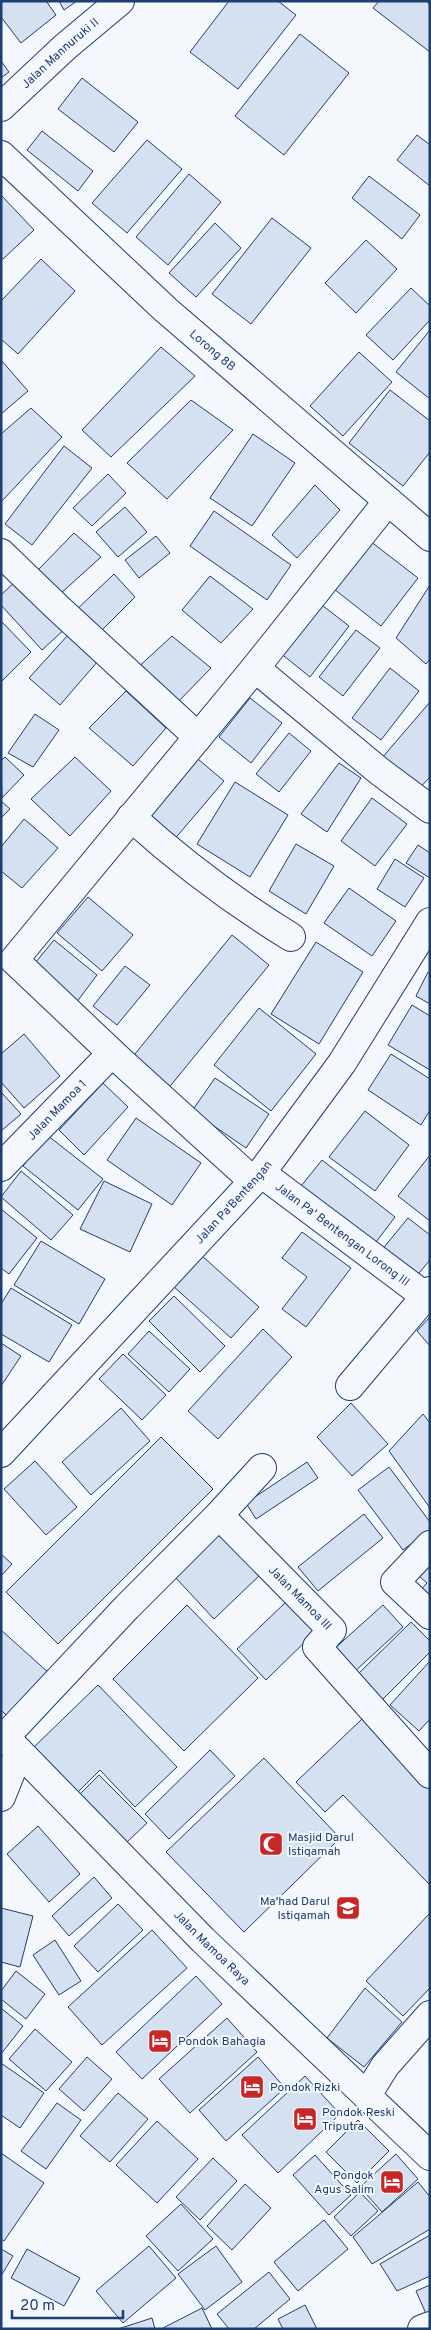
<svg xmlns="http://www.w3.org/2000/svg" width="431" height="2330" font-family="Overpass,sans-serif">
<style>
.building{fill:#d5e0f0;stroke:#1d3f73}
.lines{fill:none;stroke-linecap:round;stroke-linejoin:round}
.minor-casing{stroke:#1d3f73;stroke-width:30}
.minor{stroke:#f4f7fb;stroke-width:28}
.labels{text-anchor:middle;stroke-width:4;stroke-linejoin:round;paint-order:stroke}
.street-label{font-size:12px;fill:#1d3f73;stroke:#f4f7fb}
.poi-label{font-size:12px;fill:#1d3f73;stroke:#f4f7fb;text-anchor:start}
</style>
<rect width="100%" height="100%" fill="#f4f7fb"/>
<g class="building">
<polygon points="1,1 46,1 56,15 21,43 1,17"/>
<polygon points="59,1 77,1 64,10"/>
<polygon points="229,1 278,1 296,15 238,89 190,52"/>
<polygon points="379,1 426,1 430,5 430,52 373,8"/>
<polygon points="300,34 349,73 284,155 235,116"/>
<polygon points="1,61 9,72 1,78"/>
<polygon points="82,78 138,122 114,152 58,109"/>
<polygon points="42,131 93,171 78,191 27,150"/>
<polygon points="417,135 430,145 430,186 397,160"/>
<polygon points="147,140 182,169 127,233 92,203"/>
<polygon points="189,174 221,202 168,265 136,237"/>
<polygon points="369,176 420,215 402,239 352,198"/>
<polygon points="1,195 34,230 3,259 1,258"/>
<polygon points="272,218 311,248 251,324 212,294"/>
<polygon points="215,223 241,248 196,297 169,273"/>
<polygon points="366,240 397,269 356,313 325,283"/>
<polygon points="41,259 75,291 18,354 1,339 1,301"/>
<polygon points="411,288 430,306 430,320 393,360 366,335"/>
<polygon points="430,330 430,399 396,372"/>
<polygon points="161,347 195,376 111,457 82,430"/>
<polygon points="359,352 392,382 343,436 310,406"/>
<polygon points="1,360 28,391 1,414"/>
<polygon points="390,390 430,421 430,452 403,486 349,443"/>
<polygon points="191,400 233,430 167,499 127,463"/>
<polygon points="31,408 62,437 1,502 1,434"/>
<polygon points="253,434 295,463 252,526 210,498"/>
<polygon points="64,446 92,468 32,545 5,524"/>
<polygon points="108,474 126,493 92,526 73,508"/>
<polygon points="315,485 340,510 297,558 272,535"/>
<polygon points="125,507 147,532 118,557 96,532"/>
<polygon points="214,511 291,565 267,600 190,546"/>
<polygon points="74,533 101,557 60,594 36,572"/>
<polygon points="156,536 170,553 139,578 125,560"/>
<polygon points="370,541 418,578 381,626 334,589"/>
<polygon points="114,574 135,597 96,636 72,614"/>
<polygon points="210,576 253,609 221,643 182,610"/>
<polygon points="20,577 67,627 42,650 1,605 1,595"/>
<polygon points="430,585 430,659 426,664 396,638"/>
<polygon points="318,602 349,626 310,677 279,652"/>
<polygon points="1,621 31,652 1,682"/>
<polygon points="356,630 380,648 343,696 319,677"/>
<polygon points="68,635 98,661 60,705 29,678"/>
<polygon points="172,636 211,668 174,706 134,671"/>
<polygon points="390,668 419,691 381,740 352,718"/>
<polygon points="126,691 166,728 133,766 89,728"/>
<polygon points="250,698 282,723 251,763 219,737"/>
<polygon points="430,702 430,777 414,794 381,759"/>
<polygon points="35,714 59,730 33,767 8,753"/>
<polygon points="289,733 311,751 279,792 256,774"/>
<polygon points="192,754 224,781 173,841 141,815"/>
<polygon points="5,757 24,775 2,798 1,761"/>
<polygon points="75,757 111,791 70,836 31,799"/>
<polygon points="339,763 361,778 327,832 301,814"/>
<polygon points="235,782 288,815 250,877 197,844"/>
<polygon points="372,798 407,824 375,866 341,841"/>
<polygon points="1,801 10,809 1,818"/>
<polygon points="24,819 58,848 22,888 1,871 1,847"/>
<polygon points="296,844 334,866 306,914 269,891"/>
<polygon points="418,845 430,853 430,878 406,863"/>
<polygon points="395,859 424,878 405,907 377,889"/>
<polygon points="349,888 396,921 372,956 324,923"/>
<polygon points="88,897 133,935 102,971 57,933"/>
<polygon points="232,935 269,965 167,1090 130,1060"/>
<polygon points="54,940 97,975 76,1003 31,968"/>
<polygon points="316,942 363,972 319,1044 271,1014"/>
<polygon points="125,966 150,985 117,1025 93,1006"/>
<polygon points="428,972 430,973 430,1004 416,996"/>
<polygon points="412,1005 430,1016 430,1070 388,1045"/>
<polygon points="259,1008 316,1054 271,1111 214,1065"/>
<polygon points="24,1034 60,1076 24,1108 1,1082 1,1054"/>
<polygon points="391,1054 430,1079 430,1110 421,1125 368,1090"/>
<polygon points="215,1078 269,1114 246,1148 192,1111"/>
<polygon points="103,1083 128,1107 84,1155 59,1130"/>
<polygon points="1,1092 21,1114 1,1131"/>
<polygon points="365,1111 409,1145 375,1191 329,1157"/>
<polygon points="136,1118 201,1163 172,1205 107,1160"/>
<polygon points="47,1135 103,1179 78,1210 23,1166"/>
<polygon points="430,1155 430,1221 398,1196"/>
<polygon points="322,1160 395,1217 370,1250 297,1191"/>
<polygon points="21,1171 73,1215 51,1240 1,1197"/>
<polygon points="104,1181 152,1204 130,1252 80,1229"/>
<polygon points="1,1209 37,1238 9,1274 1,1268"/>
<polygon points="408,1218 430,1235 430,1260 414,1279 381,1251"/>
<polygon points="302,1232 351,1268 306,1327 282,1309 307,1277 282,1258"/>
<polygon points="41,1241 105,1279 79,1324 14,1285"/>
<polygon points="201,1255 259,1307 231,1338 173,1286"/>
<polygon points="11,1288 72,1325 49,1362 1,1334 1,1304"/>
<polygon points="174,1296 225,1346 200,1372 149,1321"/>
<polygon points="430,1317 430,1346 417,1331"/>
<polygon points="263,1329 292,1357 218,1439 188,1411"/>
<polygon points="149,1331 190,1369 169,1392 128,1354"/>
<polygon points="1,1343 21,1356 1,1386"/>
<polygon points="123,1354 166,1395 142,1420 99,1379"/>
<polygon points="351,1403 388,1444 352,1476 317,1437"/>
<polygon points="121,1408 150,1441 91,1495 62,1462"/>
<polygon points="423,1414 430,1423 430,1508 389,1451"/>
<polygon points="161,1437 213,1489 58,1644 6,1592"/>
<polygon points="35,1461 77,1507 46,1535 4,1489"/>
<polygon points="307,1462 318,1478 256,1519 246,1503"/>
<polygon points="389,1467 430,1522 430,1530 403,1550 358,1490"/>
<polygon points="364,1514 383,1538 318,1591 298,1567"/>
<polygon points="221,1533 260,1575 214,1619 175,1577"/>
<polygon points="430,1550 430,1609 416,1595 427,1583 411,1569"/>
<polygon points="1,1554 12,1564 1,1576"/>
<polygon points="288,1600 317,1630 266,1680 237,1649"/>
<polygon points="187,1605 258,1678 184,1751 113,1679"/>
<polygon points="383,1605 403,1627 353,1673 333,1650"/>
<polygon points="411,1622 430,1641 430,1652 381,1701 356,1676"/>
<polygon points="1,1630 50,1674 9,1718 1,1710"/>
<polygon points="430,1661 430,1719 419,1731 390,1705"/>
<polygon points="98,1685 177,1767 135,1807 100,1770 76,1794 33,1748"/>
<polygon points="362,1719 430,1789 430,1885 343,1795 325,1812 296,1782"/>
<polygon points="210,1750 235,1776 169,1839 145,1814"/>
<polygon points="264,1758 340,1838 244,1932 166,1852"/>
<polygon points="99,1775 147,1823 125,1844 78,1796"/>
<polygon points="38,1826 80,1874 49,1902 7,1854"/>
<polygon points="94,1877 112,1898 69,1936 52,1916"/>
<polygon points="118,1904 143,1930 98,1972 74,1946"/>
<polygon points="1,1908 33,1916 20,1967 1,1962"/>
<polygon points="430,1913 430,1988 403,2016 366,1981"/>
<polygon points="152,1930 187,1968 102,2045 68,2007"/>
<polygon points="55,1940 81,1981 59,1995 33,1955"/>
<polygon points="16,1971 45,1994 26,2019 1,1999 1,1991"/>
<polygon points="196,1976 222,2004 142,2079 116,2052"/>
<polygon points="365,1988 402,2022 364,2067 327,2038"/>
<polygon points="1,2008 23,2026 1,2054"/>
<polygon points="227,2018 257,2052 190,2113 159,2079"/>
<polygon points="35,2029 72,2062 46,2091 9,2059"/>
<polygon points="87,2057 112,2079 84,2111 59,2089"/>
<polygon points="258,2057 285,2088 226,2141 199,2110"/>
<polygon points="1,2063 44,2093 20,2128 1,2115"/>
<polygon points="305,2076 340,2114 278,2173 242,2135"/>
<polygon points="118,2093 148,2119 110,2162 80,2136"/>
<polygon points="57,2103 81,2120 46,2169 21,2151"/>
<polygon points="358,2120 389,2151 357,2183 326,2152"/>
<polygon points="157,2121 198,2159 157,2203 116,2165"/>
<polygon points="1,2153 44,2183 4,2241 1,2239"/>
<polygon points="396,2154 418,2179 382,2212 360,2187"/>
<polygon points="315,2155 351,2195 329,2215 293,2175"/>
<polygon points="213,2158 237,2181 200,2220 176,2197"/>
<polygon points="418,2182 430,2197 430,2229 372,2264 353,2237"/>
<polygon points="245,2184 271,2208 232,2250 207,2226"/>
<polygon points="360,2192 378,2211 351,2236 334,2217"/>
<polygon points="181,2204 213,2239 178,2271 146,2236"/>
<polygon points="324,2220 348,2249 298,2291 274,2262"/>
<polygon points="430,2235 430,2276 397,2291 380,2264"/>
<polygon points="149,2246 176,2278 123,2323 96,2291"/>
<polygon points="216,2246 242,2282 205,2310 178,2274"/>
<polygon points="1,2249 13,2256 1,2276"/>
<polygon points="27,2249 80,2278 64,2306 11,2278"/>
<polygon points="269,2272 290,2299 254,2329 229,2329 217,2314"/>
<polygon points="430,2285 430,2314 427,2316 416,2291"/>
<polygon points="305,2305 317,2329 283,2329 278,2319"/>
<polygon points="202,2308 212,2329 164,2329 163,2328"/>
<polygon points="152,2318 155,2329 118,2329"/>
</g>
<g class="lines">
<defs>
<g id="minor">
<path id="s1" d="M1,107L65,47L120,1"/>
<path id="s2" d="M1,155L166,310L430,537"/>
<polyline points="1,553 58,608 198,737"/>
<polyline points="255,668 379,771 430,809"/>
<path d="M131,817C181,862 234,902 291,937"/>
<path id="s3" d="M1,1167L112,1053"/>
<path id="s4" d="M261,1173L425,1296"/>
<polyline points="253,1181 112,1053 14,960 255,668 388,501"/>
<polyline points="350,1386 430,1291"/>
<path id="s5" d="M1,1453L261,1173L342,1063L430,922"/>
<path id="s6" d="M219,1515L332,1630L317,1647L430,1774"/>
<polyline points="430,1545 395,1582 430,1615"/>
<path id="s7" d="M1,1733L203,1940L430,2156"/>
<polyline points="5,1737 127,1607 219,1515 262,1468"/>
<polyline points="1,1797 19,1752"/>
<polyline points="367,2095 385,2066 430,2015"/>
<polyline points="422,2329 430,2326"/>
</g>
</defs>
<use href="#minor" class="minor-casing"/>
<use href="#minor" class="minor"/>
</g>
<defs>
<symbol id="mosque-square" viewBox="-11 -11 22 22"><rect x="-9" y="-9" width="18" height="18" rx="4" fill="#c62828" stroke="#f4f7fb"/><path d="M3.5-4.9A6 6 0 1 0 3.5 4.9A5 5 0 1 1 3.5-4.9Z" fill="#fff"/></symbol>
<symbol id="school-square" viewBox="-11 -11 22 22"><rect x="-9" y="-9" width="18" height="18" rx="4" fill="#c62828" stroke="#f4f7fb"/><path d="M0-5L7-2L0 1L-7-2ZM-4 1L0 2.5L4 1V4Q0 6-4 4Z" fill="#fff"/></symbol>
<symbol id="hotel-square" viewBox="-11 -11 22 22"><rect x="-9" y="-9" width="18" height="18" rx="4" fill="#c62828" stroke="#f4f7fb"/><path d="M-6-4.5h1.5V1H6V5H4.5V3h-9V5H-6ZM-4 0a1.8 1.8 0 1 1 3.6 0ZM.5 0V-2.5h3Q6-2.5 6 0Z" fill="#fff"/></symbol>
</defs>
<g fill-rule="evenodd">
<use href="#mosque-square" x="257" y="1830" width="28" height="28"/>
<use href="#school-square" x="334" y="1894" width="28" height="28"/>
<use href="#hotel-square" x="146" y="2027" width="28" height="28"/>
<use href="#hotel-square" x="238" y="2073" width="28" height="28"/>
<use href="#hotel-square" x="291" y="2105" width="28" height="28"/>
<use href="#hotel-square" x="378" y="2168" width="28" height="28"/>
</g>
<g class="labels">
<g class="street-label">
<text dy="4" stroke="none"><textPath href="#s1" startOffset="80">Jalan Mannuruki II</textPath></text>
<text dy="4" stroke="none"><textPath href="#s2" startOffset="288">Lorong 8B</textPath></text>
<text dy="4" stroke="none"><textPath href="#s3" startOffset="80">Jalan Mamoa 1</textPath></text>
<text dy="4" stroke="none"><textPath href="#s5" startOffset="342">Jalan Pa'Bentengan</textPath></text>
<text dy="4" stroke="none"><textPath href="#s4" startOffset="102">Jalan Pa' Bentengan Lorong III</textPath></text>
<text dy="4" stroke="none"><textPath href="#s6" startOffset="116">Jalan Mamoa III</textPath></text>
<text dy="4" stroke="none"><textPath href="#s7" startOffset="301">Jalan Mamoa Raya</textPath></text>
</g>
<g class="poi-label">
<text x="288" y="1841">Masjid Darul<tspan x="288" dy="14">Istiqamah</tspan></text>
<text x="330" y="1905" text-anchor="end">Ma'had Darul<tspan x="330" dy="14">Istiqamah</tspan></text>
<text x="178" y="2045">Pondok Bahagia</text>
<text x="270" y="2091">Pondok Rizki</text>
<text x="322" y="2116">Pondok Reski<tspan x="322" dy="14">Triputra</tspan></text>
<text x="374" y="2179" text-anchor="end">Pondok<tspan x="374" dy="14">Agus Salim</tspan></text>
</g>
</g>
<rect width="431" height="2330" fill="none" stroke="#1d3f73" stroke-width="5"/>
<path d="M12 2310v8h111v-8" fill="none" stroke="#1d3f73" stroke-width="2.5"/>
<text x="20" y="2310" font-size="15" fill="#1d3f73" stroke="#f4f7fb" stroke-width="4" paint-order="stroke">20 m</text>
</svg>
